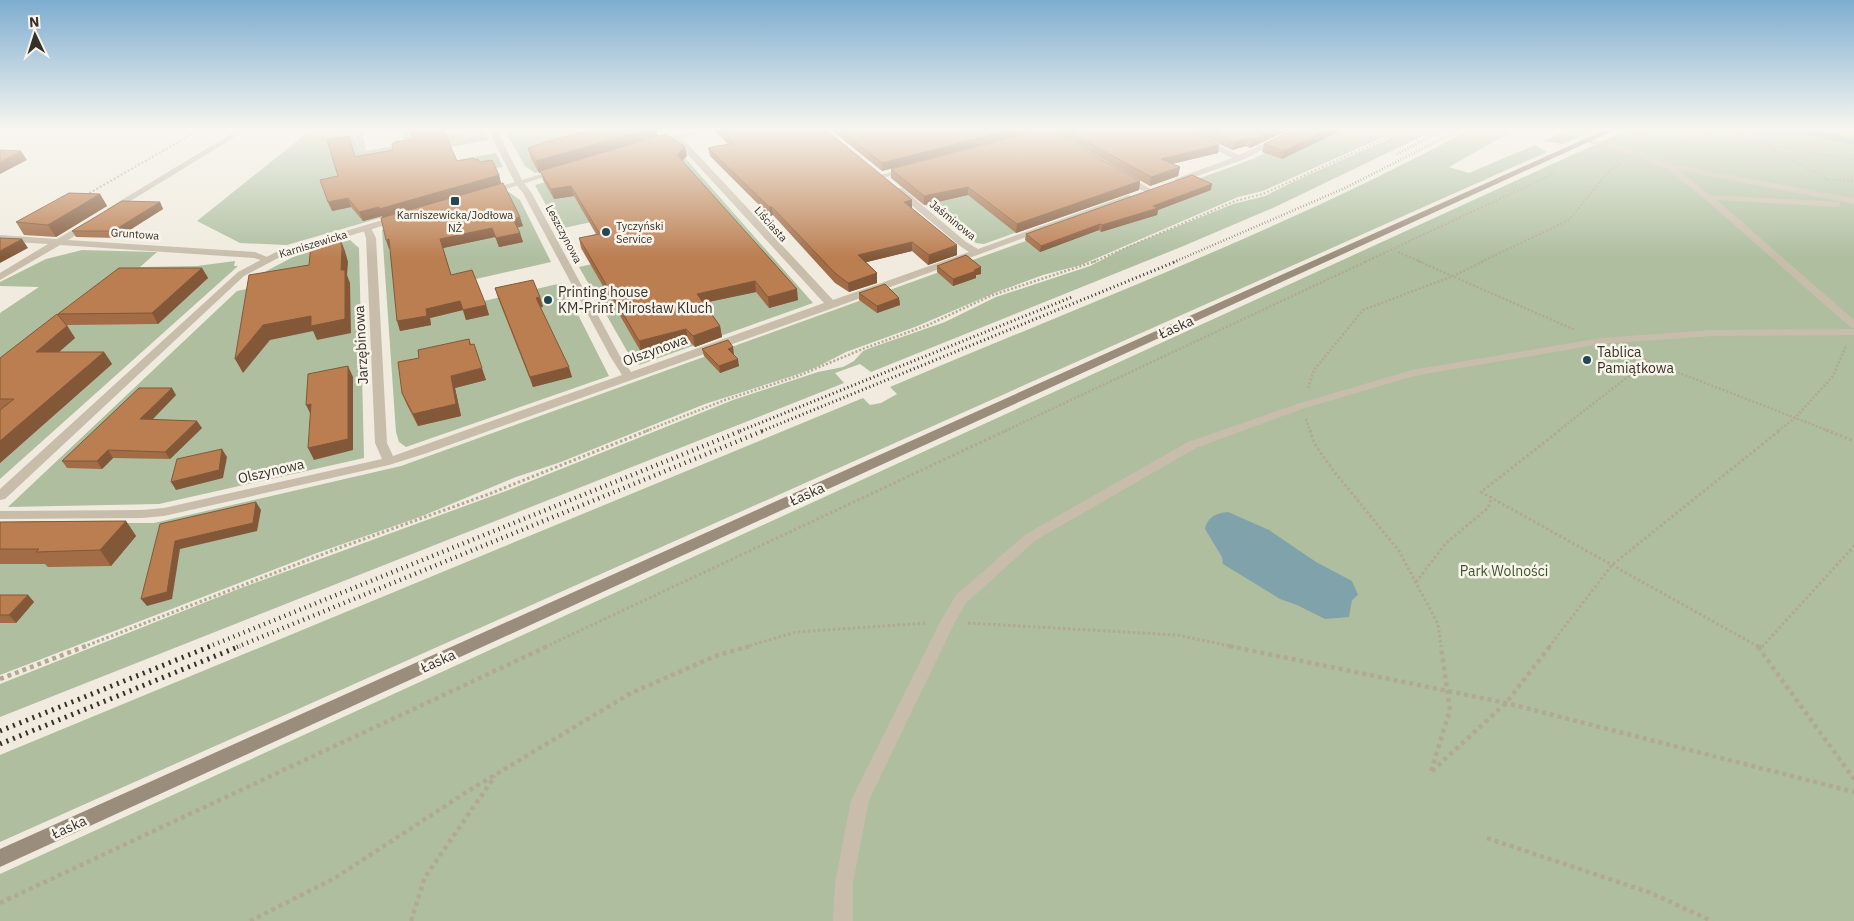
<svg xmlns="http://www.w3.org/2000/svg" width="1854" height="921" font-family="'IBM Plex Sans',sans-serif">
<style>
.green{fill:#aebe9f}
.water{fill:#80a2ab}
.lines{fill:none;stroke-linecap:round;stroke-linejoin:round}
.path-far3{stroke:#b3a895;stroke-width:2;stroke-dasharray:2 2;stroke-linecap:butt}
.path-far2{stroke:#b3a895;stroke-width:2.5;stroke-dasharray:2 2;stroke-linecap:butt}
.path-far1{stroke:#b3a895;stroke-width:3;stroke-dasharray:2.5 2.5;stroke-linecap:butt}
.path{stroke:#b3a895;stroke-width:4.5;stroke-dasharray:4 4;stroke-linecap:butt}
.service{fill:#c8bdab;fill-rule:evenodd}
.minor{fill:#c8bdab;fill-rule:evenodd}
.tertiary{fill:#c8bdab;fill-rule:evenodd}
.secondary{fill:#9b8d7c;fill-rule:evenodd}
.rail-far3{stroke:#36302a;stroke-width:2.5;stroke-dasharray:0.5 2.5;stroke-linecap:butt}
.rail-far2{stroke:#36302a;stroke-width:3;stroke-dasharray:1 3;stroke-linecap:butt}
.rail-far1{stroke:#36302a;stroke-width:4.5;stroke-dasharray:1 4.5;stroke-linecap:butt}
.rail{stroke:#36302a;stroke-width:5;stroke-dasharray:2 5;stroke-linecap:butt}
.wall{fill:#a16c46}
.shaded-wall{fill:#835839}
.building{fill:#bb7e51;stroke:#835839}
.poi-dot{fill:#234854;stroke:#f8f4ea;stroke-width:2}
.labels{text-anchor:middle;stroke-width:5;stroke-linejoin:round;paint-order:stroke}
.far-poi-label{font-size:11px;fill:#36302a;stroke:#f8f4ea}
.far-street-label{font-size:11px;fill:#36302a;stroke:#f8f4ea}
.poi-label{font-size:14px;fill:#36302a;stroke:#f8f4ea;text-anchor:start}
.street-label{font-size:14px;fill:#36302a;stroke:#f8f4ea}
.park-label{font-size:14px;fill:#3f522f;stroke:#f8f4ea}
</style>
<rect width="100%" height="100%" fill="#f0ebde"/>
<g class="green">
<polygon points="312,129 351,129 360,152 405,144 400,129 442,129 444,134 484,129 489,140 409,154 414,168 496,153 503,167 461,174 469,192 287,245 240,243 197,221"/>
<polygon points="504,129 623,129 654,138 535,173 525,166"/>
<polygon points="1315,129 1401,129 1263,191 1238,197 1081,265 1043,275 997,292 915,327 846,352 819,366 799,374 705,404 561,462 516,477 420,517 317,553 0,675 0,523 154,523 401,466 1231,167 1255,158"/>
<polygon points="1411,129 1437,129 1275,207 1181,247 871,372 860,364 835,373 844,383 0,717 0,684 241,588 506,491 733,400 818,372 843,367 854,361 863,351 873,347 945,322 996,297 1090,266 1127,247 1233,204 1265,196 1297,180"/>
<path d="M1471,129H1516L1449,167L1469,173L1535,145L1547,152L0,842V755L863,398L870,405L881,403L897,394L890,387C1085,304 1284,230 1471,129Z"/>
<polygon points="1570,129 1598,129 1563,144 1543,141"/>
<polygon points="1629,129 1854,129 1854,921 0,921 0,874"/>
<polygon points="1046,135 1138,189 984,244 976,243 963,235 890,177"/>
<polygon points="667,145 679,151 813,303 639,365 627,351 579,267 672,246 647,210 559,229 535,185"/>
<polygon points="509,192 520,200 551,262 454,284 462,306 562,283 609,376 406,447 399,442 396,432 382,230"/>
<polygon points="350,240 359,248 364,458 159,504 8,507 237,291 251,288 253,278 295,256"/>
<polygon points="82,250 157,252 140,267 197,266 235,261 234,266 238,266 0,479 0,313 39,287 0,286 0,282 46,259"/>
</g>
<g class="water">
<polygon points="1743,129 1816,129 1854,140 1854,145 1813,136 1756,132"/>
<path d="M1228,512L1269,530L1316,562L1352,581L1358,595L1352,600L1349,617L1325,619L1297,605L1280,599L1223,564L1222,557L1205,529C1208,516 1217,513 1228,512Z"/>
</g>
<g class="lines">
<g class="path-far3">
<polyline points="1728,129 1758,143"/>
<polyline points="1632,137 1649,129"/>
<polyline points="1708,138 1761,144 1854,160"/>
<polyline points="1764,145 1831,181"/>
<polyline points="1668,150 1675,145 1708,138 1708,129"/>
<polyline points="1835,180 1854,181"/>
<polyline points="86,195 201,129"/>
<polyline points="1398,252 1421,262"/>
<polyline points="1093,262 1235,201 1263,194 1406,129"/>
<polyline points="1365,262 1557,172"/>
<polyline points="1481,262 1569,220 1608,172 1621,163"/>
</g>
<g class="path-far2">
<polyline points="1418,261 1575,330"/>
<polyline points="1633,355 1829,431"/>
<polyline points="1308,388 1314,370 1363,310 1453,276 1484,261"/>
<polyline points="1306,419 1310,431"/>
<polyline points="646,431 725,400 798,376 865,348 928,325 990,296 1096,261"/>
<polyline points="1005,431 1367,261"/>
<polyline points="1558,431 1648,361"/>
<polyline points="1778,431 1795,418 1833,376 1846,346"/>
</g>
<g class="path-far1">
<polyline points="1310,430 1314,443 1333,470 1399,551 1438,624 1441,647"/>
<polyline points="1560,430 1481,492 1759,647"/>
<polyline points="1826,430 1854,441"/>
<polyline points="1416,582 1446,543 1488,508 1492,497"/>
<polyline points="968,623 1177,635 1235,647"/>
<polyline points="83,647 339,548 489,494 649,430"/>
<polyline points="545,647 1007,430"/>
<polyline points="745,647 796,632 927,623"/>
<polyline points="1549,647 1612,565 1780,430"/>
<polyline points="1762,647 1854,546"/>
</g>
<g class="path">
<polyline points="1229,646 1506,703 1854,792"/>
<polyline points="1757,646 1761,648 1763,646"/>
<polyline points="1758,647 1854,779"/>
<polyline points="0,679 86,646"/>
<polyline points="1431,771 1450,710 1441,646"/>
<polyline points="1432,771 1506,703 1550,646"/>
<polyline points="1487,838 1651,893 1712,921"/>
<polyline points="0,903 548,646"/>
<polyline points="250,921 335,878 468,791 631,693 718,655 750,646"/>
<polyline points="411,921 425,877 495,776"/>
</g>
<g class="service">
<polygon points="1587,138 1639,151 1670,164 1854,198 1854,204 1678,170 1710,195 1840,202 1840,206 1837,207 1717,200 1854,320 1854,328 1850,327 1705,199 1665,168 1633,155 1587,142"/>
<polygon points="1854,329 1854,335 1712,336 1601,344 1414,376 1305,408 1196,448 1036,540 966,603 954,624 869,800 853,883 853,921 833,921 835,883 851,800 940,622 956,595 1026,534 1188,442 1297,404 1412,370 1601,338 1712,330"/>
</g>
<g class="minor">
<polygon points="0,129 5,129 0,131"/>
<polygon points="239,129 248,129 114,211 107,209"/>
<polygon points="353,129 361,129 367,154 360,152"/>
<polygon points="488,129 496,129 523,182 531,192 620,356 631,372 824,303 680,146 671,140 671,136 677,136 686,142 833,300 969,252 960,246 896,192 896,188 902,188 966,242 978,249 1128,195 1135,197 836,307 427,453 389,465 164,516 142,518 0,519 0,511 142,510 164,508 382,459 375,443 366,238 363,228 367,225 371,228 376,238 387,443 393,456 622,375 610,356 523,193 515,183"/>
<polygon points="1173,129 1183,129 1239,155 1295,129 1305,129 1242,160 1178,183 1175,183 1175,179 1232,158"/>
<polygon points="907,167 910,167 910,171 882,178 878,176"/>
<polygon points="1122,176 1128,176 1154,191 1147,193 1122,180"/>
<polygon points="88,221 91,222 91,226 68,240 255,252 272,259 267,262 254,258 60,245 0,280 0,273 48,244 0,241 0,235 57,239"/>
</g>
<g class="tertiary">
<polygon points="696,129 708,129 659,145 652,143"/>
<polygon points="554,170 561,172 493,193 486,191"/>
<polygon points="399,215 402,216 402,220 282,256 244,276 5,499 0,500 0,489 238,272 276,252"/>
</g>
<polygon class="secondary" points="1607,129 1617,129 0,867 0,849"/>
<g class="rail-far3">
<polyline points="1397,154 1445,129"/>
<polyline points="1174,262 1345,188 1461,129"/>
</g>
<g class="rail-far2">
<polyline points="740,431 1072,297"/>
<polyline points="762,431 1177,261"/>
</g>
<g class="rail-far1">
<polyline points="208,647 743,430"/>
<polyline points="237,647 765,430"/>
</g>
<g class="rail">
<polyline points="0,731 211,646"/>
<polyline points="0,744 240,646"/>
</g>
</g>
<g class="wall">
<polygon points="409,129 443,129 457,161 474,160 480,162 499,175 501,183 523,226 517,227 520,233 523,242 499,247 495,237 443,248 451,275 486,305 489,315 466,320 463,310 430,318 431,325 400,331 390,249 382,216 363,221 351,207 332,211 338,176 356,157 393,150 413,139"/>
<polygon points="596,129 656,129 658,136 687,156 682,160 798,300 769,308 756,292 704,303 720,326 722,337 695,347 688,340 641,352 581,248 579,238 596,234 574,196 554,199 543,180 541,172 539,173 531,159 528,148"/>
<polygon points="713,129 825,129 912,209 957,255 928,265 912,251 866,262 877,273 877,283 849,292 835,283 773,215 770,216 710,156 708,148 728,144"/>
<polygon points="830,129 1036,129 882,171"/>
<polygon points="1049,129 1186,129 1219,145 1218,153 1172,164 1180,167 1178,176 1150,186"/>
<polygon points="1187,129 1291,129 1250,148 1246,146 1232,150"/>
<polygon points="1333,134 1282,159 1262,152 1264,144"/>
<polygon points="891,169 1140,181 1139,190 1016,233 968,195 924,205 891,178"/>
<polygon points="1211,190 1158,210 1157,215 1101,232 1099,230 1040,252 1025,240 1026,234"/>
<polygon points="100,194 107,206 56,237 24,235 16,222"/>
<polygon points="160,202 163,209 117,238 76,237 72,231"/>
<polygon points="937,266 981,274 976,275 976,278 953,286 937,272"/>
<polygon points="202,268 208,278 158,324 67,325 75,338 59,352 104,352 112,364 0,463 0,358 58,314"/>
<polygon points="495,288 540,297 543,307 540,307 572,377 533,387 498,298"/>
<polygon points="859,293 899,298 900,305 877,313 859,300"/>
<polygon points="469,339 486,380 455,388 461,416 418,426 407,405 402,393 419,358"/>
<polygon points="702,349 734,354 733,354 739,366 720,373 704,356"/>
<polygon points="176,395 152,420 202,428 170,459 113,458 102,469 67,468 62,461"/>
<polygon points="126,521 136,536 111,566 48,567 45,564 0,564 0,522"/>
<polygon points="0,595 28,595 34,602 16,623 0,623"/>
</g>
<g class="shaded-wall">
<polygon points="649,129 656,129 658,138 539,173 536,161"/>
<polygon points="1014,129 1036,129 1036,131 882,171 882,163"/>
<polygon points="1275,129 1291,129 1250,148 1252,140"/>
<polygon points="1329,129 1345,129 1282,159 1284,151"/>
<polygon points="1248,138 1246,146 1232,150 1234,142"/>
<polygon points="1219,145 1218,153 1159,167 1161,159"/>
<polygon points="685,147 687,156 679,164 677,155"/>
<polygon points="21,151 27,160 0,174 0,162"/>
<polygon points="1180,167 1178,176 1150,186 1151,177"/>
<polygon points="499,175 501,184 383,218 382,216 363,221 359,212"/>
<polygon points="1140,181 1139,190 1016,233 1017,224"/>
<polygon points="1212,184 1211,190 1158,210 1157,215 1101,232 1102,225"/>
<polygon points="571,186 574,196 554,199 551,189"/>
<polygon points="968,187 968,195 924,205 924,196"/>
<polygon points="100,194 107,206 56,237 48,225"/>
<polygon points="348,198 351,207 332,211 328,202"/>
<polygon points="912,200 912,209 904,202"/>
<polygon points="160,202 163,209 117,238 113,231"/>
<polygon points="769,207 772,207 773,215 770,216"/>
<polygon points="520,217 523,226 516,228 513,219"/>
<polygon points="1100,224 1099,230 1040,252 1041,246"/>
<polygon points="492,228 495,237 443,248 454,284 440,239"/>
<polygon points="520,233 523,242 499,247 496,238"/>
<polygon points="340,238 345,251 348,262 347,275 350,283 351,333 317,340 313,331 270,340 243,373 235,359 263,325 341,270"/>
<polygon points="22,239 28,248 0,263 0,251"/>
<polygon points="389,239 392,248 389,249 386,240"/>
<polygon points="912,242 912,251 859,264 858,255"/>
<polygon points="957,245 957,255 928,265 929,255"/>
<polygon points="981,267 981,274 976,275 976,278 953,286 953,279"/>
<polygon points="202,268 208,278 158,324 152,313"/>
<polygon points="877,273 877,283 849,292 848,283"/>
<polygon points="755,281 756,292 698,304 697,294"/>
<polygon points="797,289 798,300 769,308 768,297"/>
<polygon points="540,297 543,307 538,308 536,298"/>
<polygon points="899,298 900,305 877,313 877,306"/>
<polygon points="460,301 463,310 430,318 431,325 400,331 397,321 426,309"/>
<polygon points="486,305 489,315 466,320 463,310"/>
<polygon points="67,326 75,338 44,365 36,352"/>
<polygon points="720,326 722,337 695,347 693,336"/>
<polygon points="686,329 688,340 641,352 639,341"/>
<polygon points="733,347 734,354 729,356 728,349"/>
<polygon points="104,352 112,364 0,463 0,441"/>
<polygon points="738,359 739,366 720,373 719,366"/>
<polygon points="348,366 353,377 353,450 314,460 308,448"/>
<polygon points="569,367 572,377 533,387 530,377"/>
<polygon points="482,368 486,380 455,388 461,416 418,426 413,414 451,376"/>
<polygon points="172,388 176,395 145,427 140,419"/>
<polygon points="311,404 312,417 306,405"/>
<polygon points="197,421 202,428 170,459 165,452"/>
<polygon points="222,449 227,457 223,478 176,490 171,482"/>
<polygon points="108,450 113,458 102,469 97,461"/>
<polygon points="256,502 261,510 257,531 180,549 172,599 147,606 141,599 175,541"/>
<polygon points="126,521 136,536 111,566 100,550"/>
<polygon points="28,595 34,602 16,623 9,615"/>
</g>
<g class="building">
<polygon points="410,129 443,129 457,161 474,158 474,160 478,159 480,162 492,160 499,175 379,209 379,207 359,212 348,198 328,202 320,180 338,176 327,140 349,136 355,157 393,150 392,144 395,142 414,139"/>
<polygon points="596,129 649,129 536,161 528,148 545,142"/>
<polygon points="720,129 825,129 912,200 904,202 957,245 929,255 912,242 858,255 877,273 848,283 835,273 772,207 769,207 708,148 734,143"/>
<polygon points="839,129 1014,129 882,163"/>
<polygon points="1045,129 1047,129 1140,181 1017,224 968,187 924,196 891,169"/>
<polygon points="1064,129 1186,129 1219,145 1161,159 1180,167 1151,177"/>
<polygon points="1206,129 1275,129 1252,140 1248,138 1234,142"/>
<polygon points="1295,129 1329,129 1284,151 1264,144"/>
<polygon points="666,134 685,147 677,155 797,289 768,297 755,281 697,294 720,326 693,336 686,329 639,341 579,238 600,234 571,186 551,189 540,171"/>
<polygon points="0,150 21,151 0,162"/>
<polygon points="1192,175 1212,184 1153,206 1158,208 1102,225 1100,224 1041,246 1026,234"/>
<polygon points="503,183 520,217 513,219 520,233 496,238 492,228 440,239 451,275 472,270 486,305 463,310 460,301 426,309 427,316 397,321 389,239 386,240 381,218"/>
<polygon points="69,193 100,194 48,225 16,222"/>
<polygon points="122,201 160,202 113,231 72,231"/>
<polygon points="0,238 22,239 0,251"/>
<polygon points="340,238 342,249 341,270 345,270 345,319 311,326 311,316 263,325 235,359 249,275 309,265 311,244"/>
<polygon points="966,255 981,267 974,270 976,271 953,279 937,266"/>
<polygon points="119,268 202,268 152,313 58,314"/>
<polygon points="533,280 540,297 536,298 569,367 530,377 495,288"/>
<polygon points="885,284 899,298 877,306 859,293"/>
<polygon points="57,314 67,326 36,352 104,352 0,441 0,410 14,399 0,399 0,358"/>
<polygon points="469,339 470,345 474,344 482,368 451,376 456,404 413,414 402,393 398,362 419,358 418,350"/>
<polygon points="728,340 733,347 728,349 738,359 719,366 702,349"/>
<polygon points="348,366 348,439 308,448 311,404 306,405 308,374"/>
<polygon points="139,388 172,388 140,419 197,421 165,452 108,450 97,461 62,461"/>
<polygon points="222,449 219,470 171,482 177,459"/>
<polygon points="256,502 253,523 175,541 167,592 141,599 160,524"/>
<polygon points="126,521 100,550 36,552 39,549 0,549 0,522"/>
<polygon points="0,595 28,595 9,615 0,615"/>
</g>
<linearGradient id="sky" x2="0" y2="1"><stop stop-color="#7eadd0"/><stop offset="0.5" stop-color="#f8f6f0"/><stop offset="1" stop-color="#f8f6f0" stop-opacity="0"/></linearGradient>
<rect width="1854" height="258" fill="url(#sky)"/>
<g class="poi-dot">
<rect x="450" y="196" width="10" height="10" rx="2.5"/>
<circle cx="606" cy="232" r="5"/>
<circle cx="548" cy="300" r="5"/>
<circle cx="1587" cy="360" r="5"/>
</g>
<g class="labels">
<g class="far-poi-label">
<text x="455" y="219">Karniszewicka/Jodłowa<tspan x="455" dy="13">NŻ</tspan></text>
<text x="616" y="230" text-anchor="start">Tyczyński<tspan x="616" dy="13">Service</tspan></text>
</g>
<g class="far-street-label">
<text transform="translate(953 220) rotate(39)" y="4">Jaśminowa</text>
<text transform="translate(771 224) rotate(48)" y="4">Liściasta</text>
<text transform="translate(135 234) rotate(4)" y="4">Gruntowa</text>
<text transform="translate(564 234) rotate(62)" y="4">Leszczynowa</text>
<text transform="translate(313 244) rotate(-17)" y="4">Karniszewicka</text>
</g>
<g class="poi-label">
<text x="558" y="297">Printing house<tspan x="558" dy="16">KM-Print Mirosław Kluch</tspan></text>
<text x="1597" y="357">Tablica<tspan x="1597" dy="16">Pamiątkowa</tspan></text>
</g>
<g class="street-label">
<text transform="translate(1176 327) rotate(-24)" y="5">Łaska</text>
<text transform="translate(361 345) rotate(-93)" y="5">Jarzębinowa</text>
<text transform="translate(655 350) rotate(-20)" y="5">Olszynowa</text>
<text transform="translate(271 471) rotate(-13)" y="5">Olszynowa</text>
<text transform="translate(807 494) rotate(-24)" y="5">Łaska</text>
<text transform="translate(438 661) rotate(-24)" y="5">Łaska</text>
<text transform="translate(69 827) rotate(-24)" y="5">Łaska</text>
</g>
<g class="park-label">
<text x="1504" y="576">Park Wolności</text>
</g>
</g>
<g transform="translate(35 35) rotate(356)" stroke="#f8f4ea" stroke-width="4" paint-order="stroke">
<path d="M0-4L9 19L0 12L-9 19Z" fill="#36302a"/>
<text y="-8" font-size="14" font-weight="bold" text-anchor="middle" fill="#36302a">N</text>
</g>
</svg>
